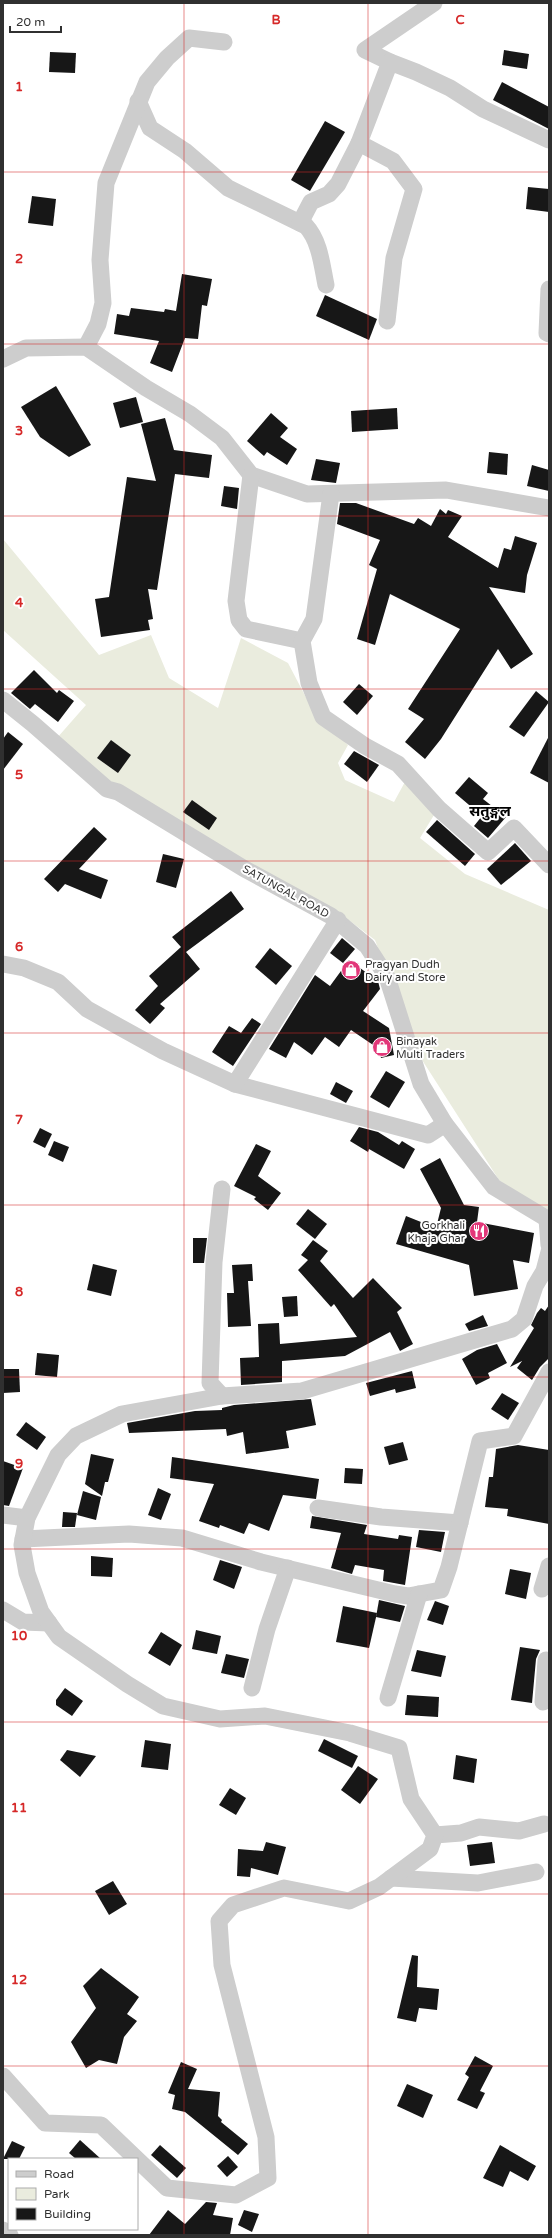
<svg xmlns="http://www.w3.org/2000/svg" width="552" height="2238" font-family="'Varela Round','Noto Sans Devanagari',sans-serif">
<style>
.green{fill:#eaecde}
.building{fill:#171717}
.lines{fill:none;stroke-linecap:round;stroke-linejoin:round}
.street{stroke:#cdcdcd;stroke-width:17}
.grid{fill:none;stroke:#d62828;stroke-width:1;stroke-opacity:0.55}
.labels{text-anchor:middle;stroke-width:4;stroke-linejoin:round;paint-order:stroke}
.street-label{font-size:11px;fill:#303030;stroke:#fff}
.poi-label{font-size:11px;fill:#303030;stroke:#fff;text-anchor:start}
.district-label{font-size:15px;font-weight:bold;fill:#000;stroke:#fff}
.grid-label{font-size:13px;text-anchor:middle;font-weight:bold;fill:#d62828;stroke:#fff;stroke-width:4;stroke-linejoin:round;paint-order:stroke}
</style>
<rect width="100%" height="100%" fill="#fff"/>
<polygon class="green" points="3,539 99,655 151,635 169,678 218,708 241,638 288,663 311,707 348,745 338,763 345,780 394,802 406,780 434,815 420,838 465,874 549,910 549,1217 499,1180 415,1049 375,940 350,921 110,784 57,738 86,705 3,630"/>
<g class="building">
<polygon points="504,50 529,54 527,69 502,65"/>
<polygon points="50,52 76,53 75,73 49,72"/>
<polygon points="502,82 549,107 549,129 493,100"/>
<polygon points="325,121 345,132 310,191 291,180"/>
<polygon points="528,187 549,189 549,212 526,209"/>
<polygon points="32,196 56,199 53,226 28,223"/>
<polygon points="182,274 212,279 207,306 202,305 198,339 185,338 172,372 150,363 159,341 114,334 117,314 129,316 131,308 164,312 165,309 176,311"/>
<polygon points="325,295 377,319 369,340 316,316"/>
<polygon points="56,386 91,445 69,457 40,437 21,407"/>
<polygon points="136,397 143,422 120,428 113,403"/>
<polygon points="397,408 398,429 352,432 351,411"/>
<polygon points="271,413 288,428 280,437 297,449 287,465 267,452 264,456 247,441"/>
<polygon points="165,418 174,450 212,455 209,478 175,474 157,590 148,589 153,619 148,620 150,630 101,637 95,599 109,597 127,477 156,481 141,424"/>
<polygon points="489,452 508,454 507,475 487,473"/>
<polygon points="316,459 340,463 336,483 311,480"/>
<polygon points="532,465 549,470 549,491 527,486"/>
<polygon points="224,486 239,488 237,509 221,506"/>
<polygon points="340,503 356,503 414,524 418,518 431,526 440,509 446,514 448,510 462,516 448,537 498,568 504,548 511,550 515,536 537,543 527,575 525,593 489,587 533,654 511,669 498,649 441,739 425,759 405,742 424,719 408,709 460,629 390,594 375,645 357,639 377,569 369,565 380,540 337,524"/>
<polygon points="34,670 57,693 59,690 74,701 58,722 35,704 30,709 11,693"/>
<polygon points="359,684 373,696 357,715 343,702"/>
<polygon points="536,691 549,702 524,737 509,727"/>
<polygon points="8,732 23,744 3,770 3,739"/>
<polygon points="549,736 549,783 530,773"/>
<polygon points="111,740 131,755 118,773 97,758"/>
<polygon points="354,751 379,765 367,782 344,764"/>
<polygon points="469,777 488,793 483,799 506,817 488,838 474,826 482,816 455,793"/>
<polygon points="192,800 217,818 209,830 183,812"/>
<polygon points="437,820 475,854 465,866 426,832"/>
<polygon points="94,827 107,839 79,869 108,880 101,899 65,884 58,892 44,879"/>
<polygon points="515,843 531,861 501,885 487,869"/>
<polygon points="163,854 184,859 176,888 156,882"/>
<polygon points="231,891 244,909 186,952 200,969 160,1004 165,1008 150,1024 135,1010 158,986 149,976 181,947 172,937"/>
<polygon points="342,938 355,949 343,963 330,953"/>
<polygon points="270,948 292,966 276,985 255,967"/>
<polygon points="349,960 378,981 380,989 363,1011 389,1028 394,1055 381,1058 379,1049 351,1030 339,1047 325,1037 312,1055 294,1042 286,1058 269,1049 315,975 330,986"/>
<polygon points="252,1018 261,1024 233,1066 212,1052 229,1026 241,1033"/>
<polygon points="386,1071 405,1082 389,1108 370,1097"/>
<polygon points="336,1082 353,1091 346,1103 330,1094"/>
<polygon points="359,1127 378,1132 399,1145 402,1141 415,1149 404,1169 369,1149 368,1152 350,1141"/>
<polygon points="40,1128 52,1134 45,1148 33,1142"/>
<polygon points="54,1141 69,1147 63,1162 48,1155"/>
<polygon points="256,1144 271,1151 258,1176 281,1193 268,1210 254,1199 256,1197 234,1186"/>
<polygon points="440,1158 464,1205 479,1207 477,1222 534,1233 529,1263 513,1260 518,1289 474,1296 469,1265 396,1244 406,1216 436,1228 441,1208 420,1169"/>
<polygon points="308,1209 327,1224 315,1239 296,1224"/>
<polygon points="193,1238 207,1238 204,1263 193,1263"/>
<polygon points="313,1240 328,1251 320,1261 353,1298 373,1278 402,1308 397,1312 413,1344 400,1351 390,1332 345,1356 282,1361 282,1382 241,1385 240,1358 259,1357 258,1324 279,1323 280,1344 357,1337 334,1304 331,1307 298,1270 308,1260 301,1255"/>
<polygon points="93,1264 117,1270 111,1296 87,1290"/>
<polygon points="252,1264 253,1281 248,1281 251,1326 228,1327 227,1293 234,1293 232,1265"/>
<polygon points="297,1296 298,1316 284,1317 282,1297"/>
<polygon points="549,1305 549,1358 540,1367 532,1380 517,1368 522,1361 510,1367 534,1328 531,1325 537,1313 541,1308 545,1311"/>
<polygon points="483,1315 488,1326 469,1331 465,1324"/>
<polygon points="497,1344 507,1363 488,1373 490,1378 476,1385 462,1359 477,1350"/>
<polygon points="37,1353 59,1355 57,1377 35,1375"/>
<polygon points="3,1369 19,1369 20,1392 3,1393"/>
<polygon points="412,1371 416,1388 396,1393 395,1389 370,1396 366,1383"/>
<polygon points="502,1393 519,1403 508,1420 491,1409"/>
<polygon points="311,1399 316,1425 286,1431 289,1448 246,1454 243,1432 227,1436 226,1429 129,1433 127,1423 195,1411 222,1410 222,1408 234,1405"/>
<polygon points="26,1422 46,1437 37,1450 16,1435"/>
<polygon points="403,1442 408,1460 389,1465 384,1447"/>
<polygon points="518,1445 549,1450 549,1524 507,1516 508,1509 485,1507 489,1477 493,1477 496,1449"/>
<polygon points="91,1454 114,1459 108,1482 105,1482 102,1496 85,1484"/>
<polygon points="172,1457 319,1479 316,1499 283,1495 269,1531 249,1523 244,1534 220,1525 219,1528 199,1521 214,1484 170,1478"/>
<polygon points="3,1461 23,1468 9,1506 3,1505"/>
<polygon points="345,1468 363,1469 362,1484 344,1483"/>
<polygon points="158,1488 171,1494 161,1520 148,1515"/>
<polygon points="83,1491 101,1497 96,1520 77,1515"/>
<polygon points="63,1512 77,1513 75,1527 62,1527"/>
<polygon points="312,1516 367,1525 364,1534 398,1539 399,1535 412,1537 405,1585 383,1581 384,1570 355,1565 352,1574 331,1568 341,1533 310,1528"/>
<polygon points="419,1530 445,1532 441,1552 416,1547"/>
<polygon points="91,1556 113,1558 112,1577 91,1576"/>
<polygon points="220,1560 242,1567 234,1589 213,1580"/>
<polygon points="510,1569 531,1573 526,1599 505,1594"/>
<polygon points="379,1600 405,1606 400,1622 376,1617"/>
<polygon points="435,1601 449,1606 443,1625 427,1620"/>
<polygon points="343,1606 377,1613 369,1648 336,1642"/>
<polygon points="196,1630 221,1636 217,1654 192,1649"/>
<polygon points="161,1632 182,1645 170,1666 148,1653"/>
<polygon points="520,1647 540,1650 536,1659 532,1703 511,1700"/>
<polygon points="417,1650 446,1656 441,1677 411,1671"/>
<polygon points="226,1654 249,1659 244,1678 221,1673"/>
<polygon points="65,1688 83,1701 72,1716 56,1705 56,1700"/>
<polygon points="407,1695 439,1697 438,1717 405,1715"/>
<polygon points="324,1739 358,1756 352,1768 318,1751"/>
<polygon points="145,1740 171,1744 168,1770 141,1767"/>
<polygon points="67,1750 96,1756 80,1777 60,1760"/>
<polygon points="456,1755 477,1759 474,1783 453,1779"/>
<polygon points="358,1766 378,1779 360,1804 341,1790"/>
<polygon points="230,1788 246,1798 236,1815 219,1805"/>
<polygon points="266,1842 286,1847 278,1875 251,1868 250,1877 237,1876 238,1849 263,1851"/>
<polygon points="492,1842 495,1863 470,1866 467,1845"/>
<polygon points="113,1881 127,1904 109,1915 95,1891"/>
<polygon points="412,1955 418,1956 417,1987 439,1989 437,2010 419,2008 416,2022 397,2018"/>
<polygon points="101,1968 139,1997 127,2014 137,2021 124,2037 117,2064 99,2060 86,2068 71,2042 96,2008 83,1986"/>
<polygon points="475,2056 493,2066 480,2091 485,2093 477,2109 457,2100 469,2077 465,2074"/>
<polygon points="181,2062 197,2069 188,2089 220,2092 218,2116 222,2120 221,2122 248,2144 238,2155 185,2112 172,2109 175,2095 168,2093"/>
<polygon points="407,2084 433,2095 423,2118 397,2106"/>
<polygon points="80,2140 101,2159 76,2159 69,2153"/>
<polygon points="12,2141 25,2147 19,2159 3,2159"/>
<polygon points="160,2145 186,2168 177,2178 151,2155"/>
<polygon points="500,2145 536,2166 528,2181 510,2171 503,2187 483,2178"/>
<polygon points="228,2156 238,2167 227,2177 217,2166"/>
<polygon points="206,2202 217,2203 213,2215 233,2218 230,2235 149,2235 168,2210 185,2224"/>
<polygon points="244,2210 259,2214 252,2232 238,2225"/>
</g>
<g class="lines">
<g class="street">
<polyline points="390,62 365,50 434,3"/>
<path d="M138,101L150,128L185,151L228,188L306,226C320,241 322,266 326,285"/>
<polyline points="300,223 311,202 329,194 338,184 359,143"/>
<polyline points="549,289 547,333 549,334"/>
<polyline points="387,321 394,258 414,189 393,161 359,143 390,62 416,72 450,88 483,109 549,140"/>
<polyline points="86,347 98,324 103,303 100,260 106,183 147,82 167,58 189,38 224,42"/>
<polyline points="3,359 26,348 86,347 146,388 190,414 222,438 251,475 307,494 446,490 549,508"/>
<polyline points="251,475 236,601 239,620 246,629 302,641"/>
<polyline points="331,494 314,619 302,641 309,683 323,717 365,746 398,764 439,809 488,852 514,828 549,865"/>
<polyline points="3,700 33,724 107,789 118,792 243,868 331,916 367,946 387,977 421,1084 445,1124 494,1187 549,1220"/>
<polyline points="3,964 24,968 58,982 87,1009 163,1051 235,1084 428,1135 445,1124"/>
<polyline points="235,1084 338,920"/>
<polyline points="222,1189 214,1262 210,1383 222,1396"/>
<polyline points="547,1219 549,1245"/>
<polyline points="318,1508 381,1517 460,1523"/>
<polyline points="3,1515 27,1518"/>
<polyline points="23,1539 129,1534 182,1538 261,1562 395,1594 408,1596 441,1590 449,1567 480,1441 514,1436 549,1372"/>
<polyline points="542,1589 549,1566"/>
<polyline points="3,1610 23,1622 49,1623"/>
<polyline points="252,1688 267,1629 288,1568"/>
<polyline points="388,1698 419,1594"/>
<polyline points="543,1702 546,1660 549,1661"/>
<polyline points="435,1835 461,1833 479,1827 519,1831 544,1824"/>
<polyline points="391,1878 478,1883 536,1872"/>
<polyline points="3,2076 45,2123 101,2125 167,2188 236,2195 268,2178 266,2137 222,1965 219,1921 233,1905 284,1888 349,1901 379,1887 430,1849 435,1835 411,1799 399,1748 350,1733 265,1716 220,1719 163,1706 127,1684 59,1637 41,1612 27,1573 22,1545 27,1518 58,1455 76,1436 122,1414 222,1396 302,1391 512,1329 524,1319 535,1286 544,1271 549,1252"/>
<polyline points="3,2230 10,2235"/>
</g>
</g>
<path class="grid" d="M184,3V2235M368,3V2235M3,172H549M3,344H549M3,516H549M3,689H549M3,861H549M3,1033H549M3,1205H549M3,1377H549M3,1549H549M3,1722H549M3,1894H549M3,2066H549"/>
<defs>
<symbol id="shop-disc" viewBox="-11 -11 22 22"><circle r="9.5" fill="#e23779" stroke="#fff"/><path d="M-5-2.5h2.3a2.7 3.5 0 0 1 5.4 0H5L5.5 6h-11ZM-1.5-2.5h3a1.5 2.3 0 0 0-3 0Z" fill="#fff"/></symbol>
<symbol id="restaurant-disc" viewBox="-11 -11 22 22"><circle r="9.5" fill="#e23779" stroke="#fff"/><path d="M-5-6h1v4h1v-4h1v4h1v-4h1v5L-1.5 .5V6h-2V.5L-5-1ZM5-6V6H3V1.5H1.5Q1.5-4 5-6Z" fill="#fff"/></symbol>
</defs>
<g fill-rule="evenodd">
<use href="#shop-disc" x="340" y="959" width="22" height="22"/>
<use href="#shop-disc" x="371" y="1036" width="22" height="22"/>
<use href="#restaurant-disc" x="468" y="1220" width="22" height="22"/>
</g>
<g class="labels">
<g class="street-label">
<text transform="translate(286 891) rotate(29)" y="4">SATUNGAL ROAD</text>
</g>
<g class="poi-label">
<text x="365" y="968">Pragyan Dudh<tspan x="365" dy="13">Dairy and Store</tspan></text>
<text x="396" y="1045">Binayak<tspan x="396" dy="13">Multi Traders</tspan></text>
<text x="465" y="1229" text-anchor="end">Gorkhali<tspan x="465" dy="13">Khaja Ghar</tspan></text>
</g>
<g class="district-label">
<text x="490" y="816">सतुङ्गल</text>
</g>
</g>
<g class="grid-label">
<text x="276" y="24">B</text>
<text x="460" y="24">C</text>
<text x="19" y="91">1</text>
<text x="19" y="263">2</text>
<text x="19" y="435">3</text>
<text x="19" y="607">4</text>
<text x="19" y="779">5</text>
<text x="19" y="951">6</text>
<text x="19" y="1124">7</text>
<text x="19" y="1296">8</text>
<text x="19" y="1468">9</text>
<text x="19" y="1640">10</text>
<text x="19" y="1812">11</text>
<text x="19" y="1984">12</text>
</g>
<rect width="552" height="2238" fill="none" stroke="#303030" stroke-width="8"/>
<rect x="8" y="2158" width="130" height="72" fill="#ffffff" stroke="#acacac"/>
<rect x="16" y="2171" width="20" height="6" fill="#cdcdcd" stroke="#acacac"/>
<text x="44" y="2178" font-size="12" fill="#303030">Road</text>
<rect x="16" y="2188" width="20" height="12" fill="#eaecde" stroke="#acacac"/>
<text x="44" y="2198" font-size="12" fill="#303030">Park</text>
<rect x="16" y="2208" width="20" height="12" fill="#171717" stroke="#acacac"/>
<text x="44" y="2218" font-size="12" fill="#303030">Building</text>
<path d="M10 26v6h51v-6" fill="none" stroke="#303030" stroke-width="2"/>
<text x="16" y="26" font-size="12" fill="#303030" stroke="#ffffff" stroke-width="3" paint-order="stroke">20 m</text>
</svg>
